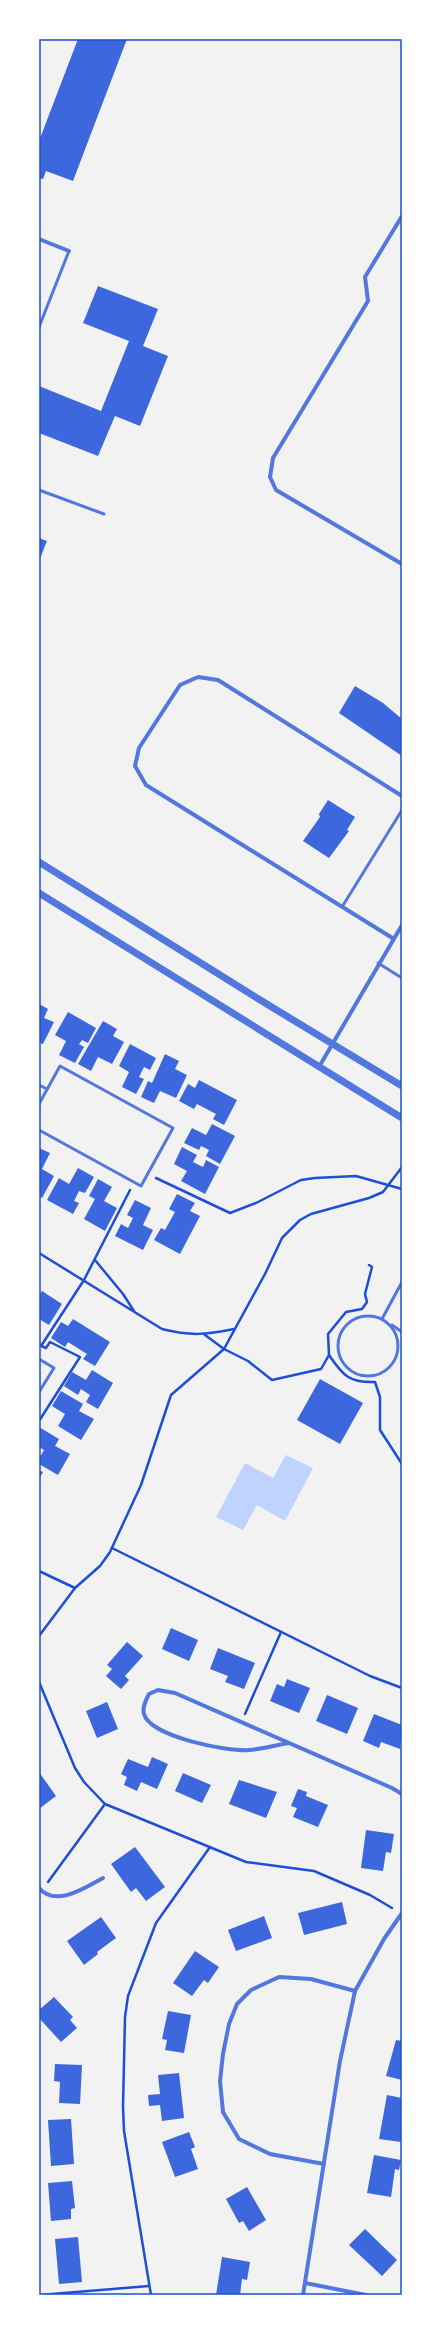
<svg xmlns="http://www.w3.org/2000/svg" width="441" height="2334" font-family="'Space Grotesk',sans-serif">
<style>
.water{fill:#bfd3fe}
.building{fill:#3d67dc}
.lines{fill:none;stroke-linecap:round;stroke-linejoin:round}
.path{stroke:#1d4ed8;stroke-width:2.5}
.service{stroke:#5277de;stroke-width:3}
.minor{stroke:#5277de;stroke-width:4}
.tertiary{stroke:#5277de;stroke-width:7}
.neatline{fill:none;stroke:#1d4ed8;stroke-width:1.5}
</style>
<rect width="100%" height="100%" fill="#f2f2f2"/>
<polygon class="water" points="286,1455 313,1468 285,1521 257,1505 243,1530 216,1517 245,1463 273,1478"/>
<g class="building">
<polygon points="78,39 127,39 73,181 46,171 43,179 39,178 39,141"/>
<polygon points="98,286 158,309 143,346 168,356 140,426 115,416 98,456 39,433 39,386 101,411 129,341 83,323"/>
<polygon points="39,538 47,541 39,561"/>
<polygon points="355,686 383,703 402,719 402,756 339,713"/>
<polygon points="328,800 355,817 347,830 349,831 329,858 303,841 320,817 319,814"/>
<polygon points="39,1004 48,1009 44,1018 54,1022 43,1044 39,1043"/>
<polygon points="68,1012 96,1028 88,1043 82,1040 79,1044 84,1047 75,1063 59,1055 66,1041 55,1035"/>
<polygon points="103,1021 117,1029 113,1036 124,1042 112,1064 98,1057 91,1071 78,1064"/>
<polygon points="130,1044 156,1058 150,1070 144,1067 139,1077 144,1079 136,1094 122,1087 129,1072 119,1066"/>
<polygon points="165,1054 179,1061 175,1069 187,1075 176,1098 160,1091 154,1103 141,1097 148,1081 152,1083"/>
<polygon points="199,1080 237,1100 224,1125 213,1119 216,1114 197,1104 194,1109 179,1101 188,1084 195,1088"/>
<polygon points="212,1124 235,1136 220,1164 206,1156 209,1150 201,1146 199,1150 184,1143 192,1128 206,1135"/>
<polygon points="182,1147 197,1155 193,1162 203,1167 206,1160 219,1167 205,1194 181,1181 187,1171 174,1164"/>
<polygon points="39,1148 50,1153 42,1169 54,1176 42,1198 39,1196"/>
<polygon points="78,1168 94,1177 85,1193 79,1191 74,1201 79,1203 73,1214 47,1200 59,1178 69,1184"/>
<polygon points="98,1179 112,1187 104,1201 117,1208 105,1231 84,1219 95,1199 89,1196"/>
<polygon points="177,1194 195,1203 190,1211 200,1216 180,1254 154,1240 161,1228 165,1230 175,1212 169,1209"/>
<polygon points="135,1200 151,1208 143,1225 153,1230 143,1250 115,1236 121,1224 128,1228 133,1218 127,1215"/>
<polygon points="42,1291 62,1304 49,1325 39,1319 39,1295"/>
<polygon points="73,1319 110,1342 95,1366 83,1359 87,1354 68,1342 65,1347 51,1338 61,1322 68,1326"/>
<polygon points="92,1370 113,1383 98,1409 86,1402 90,1395 81,1389 78,1395 64,1386 72,1372 86,1380"/>
<polygon points="320,1379 363,1403 340,1444 297,1420"/>
<polygon points="61,1391 83,1404 79,1411 94,1419 81,1440 58,1426 65,1414 52,1406"/>
<polygon points="39,1427 59,1439 55,1446 70,1454 58,1475 39,1464 39,1459 44,1450 39,1447"/>
<polygon points="39,1470 43,1472 39,1479"/>
<polygon points="171,1628 198,1640 189,1661 162,1649"/>
<polygon points="127,1642 143,1656 125,1676 129,1680 121,1689 106,1676 112,1669 107,1665"/>
<polygon points="218,1648 255,1663 244,1689 225,1682 228,1676 210,1669"/>
<polygon points="287,1679 310,1688 299,1713 270,1701 277,1684 284,1687"/>
<polygon points="327,1695 358,1708 347,1734 316,1721"/>
<polygon points="107,1702 118,1729 97,1738 86,1711"/>
<polygon points="374,1714 402,1725 400,1749 381,1742 379,1748 363,1741"/>
<polygon points="152,1757 168,1764 157,1789 141,1782 137,1791 124,1785 127,1777 121,1774 128,1759 148,1767"/>
<polygon points="39,1772 56,1796 39,1809"/>
<polygon points="183,1773 211,1785 202,1803 175,1791"/>
<polygon points="239,1780 277,1792 266,1818 229,1804"/>
<polygon points="298,1789 307,1792 306,1796 328,1805 318,1827 293,1817 297,1808 291,1806"/>
<polygon points="366,1830 394,1834 391,1853 386,1852 383,1871 361,1868"/>
<polygon points="135,1847 165,1887 146,1901 136,1888 131,1892 111,1864"/>
<polygon points="342,1902 347,1924 304,1935 298,1913"/>
<polygon points="264,1916 272,1938 236,1951 228,1930"/>
<polygon points="101,1917 116,1938 97,1952 98,1954 84,1965 67,1941"/>
<polygon points="195,1951 219,1967 208,1983 204,1980 192,1996 173,1983"/>
<polygon points="54,1997 73,2017 70,2020 77,2028 61,2042 39,2018 39,2010"/>
<polygon points="168,2011 191,2015 184,2053 165,2050 167,2040 162,2039"/>
<polygon points="396,2040 402,2041 402,2080 386,2076"/>
<polygon points="55,2064 82,2065 80,2104 59,2103 60,2082 54,2081"/>
<polygon points="179,2073 184,2118 162,2121 160,2105 149,2106 148,2095 160,2094 158,2075"/>
<polygon points="387,2095 402,2098 401,2142 379,2139"/>
<polygon points="71,2119 74,2164 51,2166 48,2120"/>
<polygon points="189,2132 195,2147 191,2149 198,2169 175,2177 162,2142"/>
<polygon points="374,2155 401,2160 399,2170 395,2169 391,2197 367,2193"/>
<polygon points="72,2181 75,2208 71,2209 71,2219 51,2221 48,2183"/>
<polygon points="247,2187 266,2220 249,2231 243,2221 239,2223 226,2199"/>
<polygon points="365,2229 397,2260 382,2276 349,2245"/>
<polygon points="78,2237 82,2282 59,2284 55,2239"/>
<polygon points="222,2257 250,2262 247,2280 242,2279 240,2295 216,2295"/>
</g>
<g class="lines">
<g class="path">
<polyline points="156,1178 230,1213 256,1203 301,1180 315,1178 356,1176 402,1189"/>
<path d="M39,1253L162,1329C190,1336 206,1335 234,1329"/>
<polyline points="95,1260 123,1294 134,1311"/>
<polyline points="205,1335 224,1349 248,1361 272,1380 321,1369 329,1355 328,1334 346,1312 362,1309 367,1302 365,1294 372,1267 369,1265"/>
<polyline points="39,1345 46,1348 50,1342 80,1357 39,1421"/>
<polyline points="41,1346 84,1280 130,1190"/>
<path d="M329,1355C343,1376 350,1383 375,1382L380,1397V1430L402,1464"/>
<polyline points="112,1548 370,1676 402,1688"/>
<polyline points="39,1571 75,1588"/>
<polyline points="39,1636 75,1588 100,1566 110,1552 141,1485 171,1395 224,1349 265,1274 282,1238 300,1220 311,1214 369,1198 383,1192 402,1167"/>
<polyline points="39,1682 75,1768 84,1782 105,1804 246,1862 314,1871 370,1895 392,1908"/>
<polyline points="245,1714 281,1632"/>
<polyline points="48,1882 105,1804"/>
<polyline points="40,2295 149,2286"/>
<polyline points="151,2295 124,2131 123,2107 125,2017 128,1996 156,1923 210,1847"/>
</g>
<g class="service">
<polyline points="39,327 69,251"/>
<polyline points="39,490 104,514"/>
<polyline points="342,907 402,810"/>
<polyline points="378,963 402,978"/>
<polyline points="39,1085 47,1089"/>
<polyline points="39,1104 60,1066 173,1128 141,1186 39,1130"/>
<circle cx="368" cy="1346" r="30"/>
<polyline points="382,1319 402,1282"/>
<polyline points="392,1325 402,1332"/>
<polyline points="39,1359 54,1368 39,1392"/>
</g>
<g class="minor">
<polyline points="402,216 365,277 368,301 273,458 270,477 276,490 402,564"/>
<polyline points="39,239 69,251"/>
<polyline points="394,939 146,785 135,766 139,748 180,685 198,677 218,680 402,796"/>
<polyline points="319,1067 402,925"/>
<path d="M289,1743C276,1745 262,1749 249,1750C229,1752 150,1737 144,1714C142,1707 146,1700 149,1694L158,1690L175,1693L392,1788L402,1794"/>
<path d="M39,1888C56,1908 86,1887 103,1878"/>
<polyline points="324,2164 270,2154 239,2139 223,2112 220,2081 223,2054 229,2024 237,2004 251,1990 279,1977 311,1979 355,1991"/>
<polyline points="305,2283 366,2295"/>
<polyline points="303,2295 340,2061 355,1991 384,1939 402,1913"/>
</g>
<g class="tertiary">
<polyline points="39,862 270,1006 402,1086"/>
<polyline points="39,893 402,1118"/>
</g>
</g>
<rect width="441" height="2334" fill="none" stroke="#ffffff" stroke-width="80"/>
<rect x="40" y="40" width="361" height="2254" class="neatline"/>
</svg>
